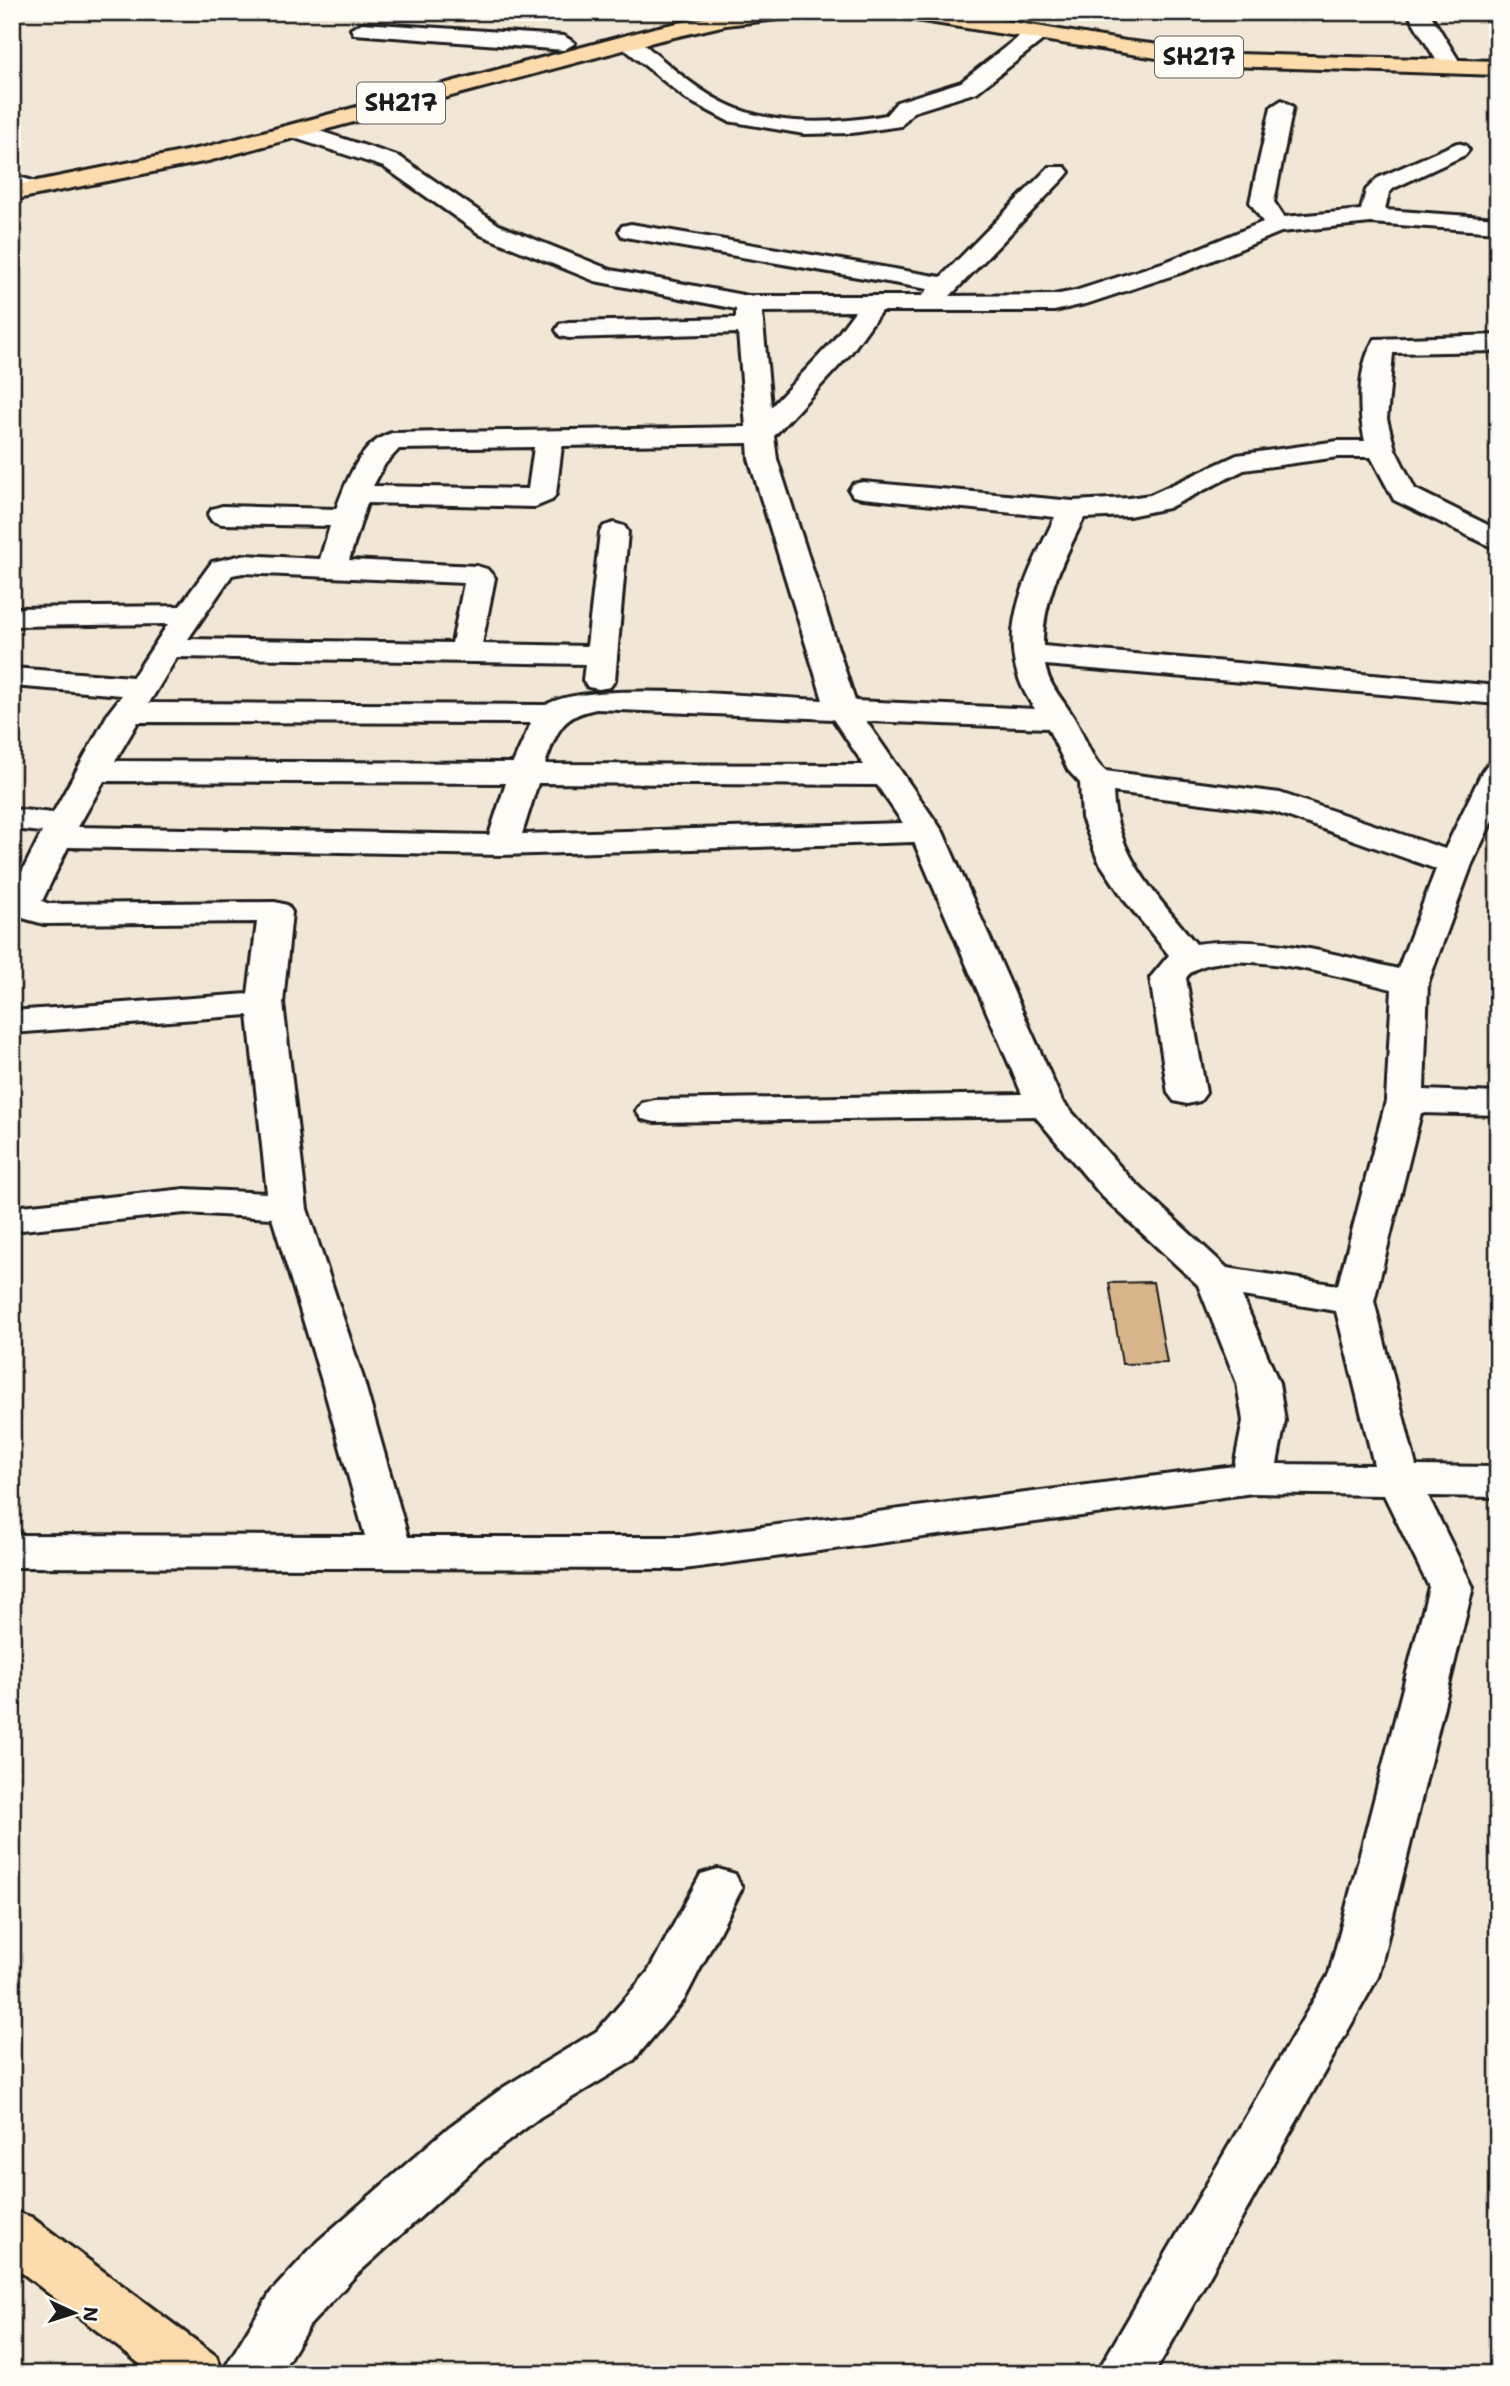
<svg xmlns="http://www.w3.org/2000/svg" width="1510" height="2386" font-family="'Shantell Sans',sans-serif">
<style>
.building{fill:#d7b58a;stroke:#1c1c1c;stroke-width:2}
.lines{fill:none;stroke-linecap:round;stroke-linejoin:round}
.minor-casing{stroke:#1c1c1c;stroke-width:6}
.major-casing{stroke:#1c1c1c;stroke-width:6}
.minor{fill:#fdfcf7;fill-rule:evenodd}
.major{fill:#fcdcac;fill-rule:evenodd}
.labels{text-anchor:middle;stroke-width:7;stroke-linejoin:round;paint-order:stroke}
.shield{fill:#fdfcf7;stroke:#605f5e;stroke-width:2}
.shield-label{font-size:24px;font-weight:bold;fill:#1c1c1c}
</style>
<rect width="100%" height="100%" fill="#f2e7d6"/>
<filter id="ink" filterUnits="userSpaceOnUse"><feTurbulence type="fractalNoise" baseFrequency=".0143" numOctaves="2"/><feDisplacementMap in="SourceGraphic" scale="14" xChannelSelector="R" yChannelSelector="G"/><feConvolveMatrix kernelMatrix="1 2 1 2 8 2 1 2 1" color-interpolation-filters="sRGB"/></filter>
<g filter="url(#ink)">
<polygon class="building" points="1153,1282 1167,1363 1122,1364 1109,1283"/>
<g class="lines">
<defs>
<g id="minor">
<polygon points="1407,12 1429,12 1462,66 1459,71 1443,71"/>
<polygon points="362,23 564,36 575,43 564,50 354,34 351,29"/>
<path d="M1035,28L1043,30L1046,35L1043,40L977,92L913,112L901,126L852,133L804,134L728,121L686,99L616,42L627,35L635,37C664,60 692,88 726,104C773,127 836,124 886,115L897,102L961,82L1027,30Z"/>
<path d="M1282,100L1293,107L1274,202L1284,217L1361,210L1366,190L1378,178L1457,143L1465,145L1469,150L1465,155L1394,188L1389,193L1385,210L1498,218V232L1371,223L1281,232L1186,271L1089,303L1054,311H881L850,354L774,436L777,459L855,701L1035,709C988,643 1025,580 1055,517L863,498L853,496L849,490L853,484L863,482L1073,501L1129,498L1150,495L1237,455L1338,441H1365C1358,412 1357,365 1375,339L1498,335V351L1393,353L1387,419L1395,449L1415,489L1498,530V550L1394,500L1371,457H1338L1244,470L1168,508L1129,516L1084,518C1064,559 1042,600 1043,646L1498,686V704L1045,665C1049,687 1063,699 1074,718C1085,736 1090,758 1105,771L1280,793L1445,849L1482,772L1487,765L1498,762V808L1472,864L1428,983L1424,1090L1498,1093V1115L1421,1113L1374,1301L1416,1466L1498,1467V1497L1428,1496L1473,1587L1378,1977L1154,2374H1096L1329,1974L1429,1587L1384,1495L1253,1493L684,1569L12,1567V1535L365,1536L321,1378L272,1218L185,1213L12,1231V1207L185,1189L267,1193L248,1015L12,1033V1011L248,994L257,922L44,924L12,915V892L42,832L12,829V809L53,813L109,712L122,695L12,686V668L133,677L168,624L12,626V608L180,606L212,562L243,555L320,559L330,526L222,524L212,521L208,515L212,509L222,506L336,509C346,482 361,441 392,433L746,427L738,333L569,338L560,336L556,330L560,324L569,322L736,318V309L595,281L481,235L384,167L288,136L284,131L288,126H304L400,157L499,225L611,270L748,296H922L928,289L631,238L622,236L619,231L622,226L631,224L941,277L1049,167H1065L1069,172L1065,177L950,296L1054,295L1075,291L1168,261L1263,222L1250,202L1271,107ZM855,311L832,342L771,407L762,312ZM748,443L749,459L823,700C768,698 586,679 546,705L149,703L177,657L585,664L583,680L588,687L599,689L610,687L615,680L628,532L624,526L614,523L604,526L600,532L587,646L482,644L495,578L487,569L477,566L349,560L367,503L535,507L552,500L556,494L562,446ZM534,447L528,489L373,486L385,464L399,449ZM243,573L464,583L452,643L188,639L232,575ZM596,709L833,719L864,765L545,764C557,731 561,716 596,709ZM866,721L1048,728L1068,770L1080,783L1082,818L1098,860L1126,902L1169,955L1150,978L1168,1093L1174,1101L1187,1104L1200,1101L1206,1093L1186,978C1212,939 1353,980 1392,989L1386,1101L1338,1285L1227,1268L1130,1178L1062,1101L943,832ZM138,722L531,723L513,763L115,761ZM104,781L506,783L489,835L78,827ZM538,783L877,785L903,823L522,834ZM1113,792L1275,812L1436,869L1398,969C1332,953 1264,935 1196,944C1159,898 1115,855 1113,792ZM914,842L1022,1094L655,1100L642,1103L636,1111L642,1119L655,1122L1035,1116L1102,1196L1198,1285L1237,1383L1243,1421L1234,1466L684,1537H408L363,1378L307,1209L283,1003L292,912L287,905L275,902L49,904L42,901L68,847L502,855ZM1242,1296L1336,1311L1374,1465L1277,1464L1285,1421L1279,1383Z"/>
<polygon points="12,175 40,183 44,188 40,193 32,195 12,190"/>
<polygon points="718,1869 735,1874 742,1888 684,2000 633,2061 540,2117 485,2159 356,2275 309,2326 280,2374 221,2374 271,2292 318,2241 449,2127 504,2087 597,2031 648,1972 701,1874"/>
</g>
<g id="major">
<polygon points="799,12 788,18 726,25 657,41 208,161 12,200 12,186 206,147 654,28 726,13"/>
<polygon points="892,12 952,12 1126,41 1238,54 1498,61 1498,75 1201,65 903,18"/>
<polygon points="12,2211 31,2217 216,2356 224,2374 153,2374 12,2265"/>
</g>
</defs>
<use href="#minor" class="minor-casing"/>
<use href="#major" class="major-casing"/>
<use href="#minor" class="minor"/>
<use href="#major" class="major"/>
</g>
</g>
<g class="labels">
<g class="shield">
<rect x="1155" y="36.5" width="88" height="41" rx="5"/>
<rect x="357" y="82.5" width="88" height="41" rx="5"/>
</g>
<g class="shield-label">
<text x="1199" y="65">SH217</text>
<text x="401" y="111">SH217</text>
</g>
</g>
<rect width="1510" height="2386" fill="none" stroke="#fdfcf7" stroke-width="42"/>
<rect x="21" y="21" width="1468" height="2344" fill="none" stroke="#1c1c1c" stroke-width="2.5" filter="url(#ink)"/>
<g transform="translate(74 2313) rotate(94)" stroke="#fdfcf7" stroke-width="5" paint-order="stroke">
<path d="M0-5L12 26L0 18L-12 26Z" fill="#1c1c1c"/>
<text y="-10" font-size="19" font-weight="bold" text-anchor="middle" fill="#1c1c1c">N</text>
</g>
</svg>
